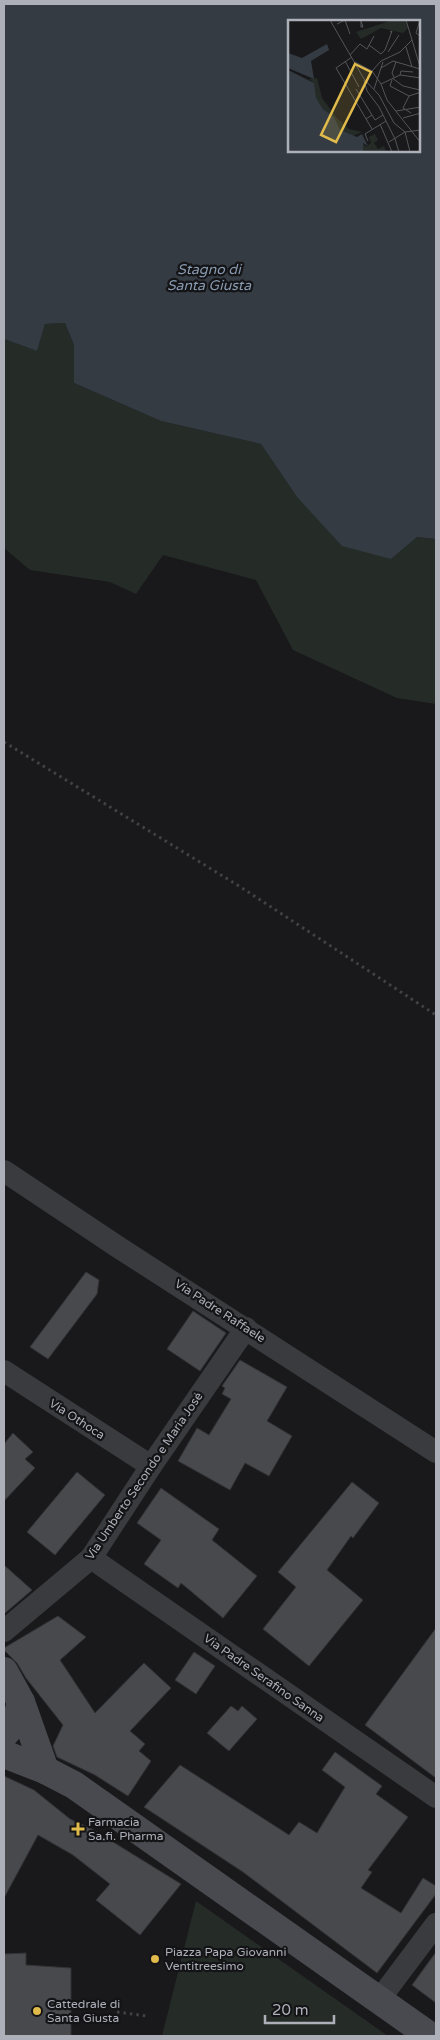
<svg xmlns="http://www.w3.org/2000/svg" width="440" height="2040" font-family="'Varela Round',sans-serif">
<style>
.green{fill:#252c27}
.water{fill:#343b43;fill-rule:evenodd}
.building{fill:#48494d;stroke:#333337}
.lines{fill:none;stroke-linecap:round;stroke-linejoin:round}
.path{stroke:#404246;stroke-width:3;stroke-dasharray:2.5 4;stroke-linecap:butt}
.street{stroke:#3a3b3f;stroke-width:22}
.secondary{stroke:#494a4f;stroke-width:28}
.poi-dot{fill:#e0ba4b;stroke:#141416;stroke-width:2}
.labels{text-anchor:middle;stroke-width:4.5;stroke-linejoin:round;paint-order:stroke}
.street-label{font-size:12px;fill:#adafb9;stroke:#141416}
.poi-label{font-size:12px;fill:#adafb9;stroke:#141416;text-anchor:start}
.water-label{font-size:14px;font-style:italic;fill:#889ab0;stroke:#141416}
.inset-road{fill:none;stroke:#54555a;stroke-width:1}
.view{fill:#e0ba4b;fill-opacity:0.15;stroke:#e0ba4b;stroke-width:2.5}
.inset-edge{fill:none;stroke:#adafb9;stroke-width:2.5}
</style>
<rect width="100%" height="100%" fill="#19191b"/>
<g class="green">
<polygon points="65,323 74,345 74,383 161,421 261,444 297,497 391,559 417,537 436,539 436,704 397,698 293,650 256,580 163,555 136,594 110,582 30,570 4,548 4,339 37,351 45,324"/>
<polygon points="196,1901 388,2036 162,2036"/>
</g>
<path class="water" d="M4,4H436V539L417,537L391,559L342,546L297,497L261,444L161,421L74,383V345L65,323L45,324L37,351L4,339ZM289,21H419V151H289Z"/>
<g class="building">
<polygon points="86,1272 99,1280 97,1294 48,1359 30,1347"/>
<polygon points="193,1311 226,1333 200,1371 167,1349"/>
<polygon points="240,1360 287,1387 267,1421 292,1436 269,1476 245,1463 230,1490 178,1461 197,1428 209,1435 231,1399 222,1394 225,1388 222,1386"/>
<polygon points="13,1433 33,1452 25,1459 35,1468 4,1501 4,1444"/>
<polygon points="77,1472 105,1495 55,1555 27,1532"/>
<polygon points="352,1482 379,1503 353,1538 351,1536 327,1570 363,1600 309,1666 263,1629 296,1587 278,1572"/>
<polygon points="161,1488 219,1529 212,1540 257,1576 223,1618 181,1583 178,1588 144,1564 161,1540 137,1523"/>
<polygon points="4,1565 32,1590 4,1614"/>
<polygon points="58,1616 86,1637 60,1660 95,1713 144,1663 171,1688 130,1731 145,1744 139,1751 151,1761 128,1796 95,1775 57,1757 53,1746 63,1725 26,1678 17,1663 4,1650 4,1648"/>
<polygon points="436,1628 436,1778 365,1725"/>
<polygon points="194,1652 215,1666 196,1694 175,1680"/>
<polygon points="231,1706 238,1711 242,1706 257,1719 229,1751 207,1733"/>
<polygon points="335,1752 382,1786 376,1794 408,1817 368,1870 372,1872 361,1888 401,1913 423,1878 436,1886 436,1894 377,1973 243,1872 144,1807 180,1765 289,1835 299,1822 317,1833 345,1787 322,1770"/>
<polygon points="4,1776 34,1790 70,1819 92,1829 181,1884 140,1935 96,1900 110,1884 73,1855 38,1835 4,1898"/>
<polygon points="436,1952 436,2003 412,1985"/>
<polygon points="26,1953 26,1965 71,1968 71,2036 4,2036 4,1954"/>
</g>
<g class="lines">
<g class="path">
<polyline points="4,742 239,886 436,1015"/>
<polyline points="117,2012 147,2016"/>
</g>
<g class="street">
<polyline points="4,1171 118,1247 436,1452"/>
<polyline points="4,1371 151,1466"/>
<polyline points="91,1558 436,1797"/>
<polyline points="4,1631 91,1558 151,1466 246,1328"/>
<polyline points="379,2000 436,1924"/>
</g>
<g class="secondary">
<polyline points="4,1671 21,1702 45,1770"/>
<polyline points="4,1735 16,1721 21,1702"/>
<polyline points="4,1754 45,1770 74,1785 430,2036"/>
</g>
</g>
<g class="poi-dot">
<path d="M75.5 1821.5h5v5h5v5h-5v5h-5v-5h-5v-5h5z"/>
<circle cx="155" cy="1959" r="5"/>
<circle cx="37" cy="2011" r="5"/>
</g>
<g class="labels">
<g class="street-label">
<text transform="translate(220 1311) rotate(33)" y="4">Via Padre Raffaele</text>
<text transform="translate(77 1419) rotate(33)" y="4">Via Othoca</text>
<text transform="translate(144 1476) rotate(-56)" y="4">Via Umberto Secondo e Maria José</text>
<text transform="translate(264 1678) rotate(35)" y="4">Via Padre Serafino Sanna</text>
</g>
<g class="poi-label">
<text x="88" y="1826">Farmacia<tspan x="88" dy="14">Sa.fi. Pharma</tspan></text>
<text x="165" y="1956">Piazza Papa Giovanni<tspan x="165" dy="14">Ventitreesimo</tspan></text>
<text x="47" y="2008">Cattedrale di<tspan x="47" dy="14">Santa Giusta</tspan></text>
</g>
<g class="water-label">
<text x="209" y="274">Stagno di<tspan x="209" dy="16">Santa Giusta</tspan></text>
</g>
</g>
<g transform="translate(288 20)">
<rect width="132" height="132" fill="#19191b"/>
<path d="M105,0H117L120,8L115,13L93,8L73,19L68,12ZM29,58L34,78L49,98L61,109L74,112L65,116L51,110L27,78L26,63L21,59ZM87,114L90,120L86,123L90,129L96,126L98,132H74L75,123L78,127L83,123L81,117Z" fill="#252c27"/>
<path d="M39,24L41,30L23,41L26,59L0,48V33L14,38ZM0,50L26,63L28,78L35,89L46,97L52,110L69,117L74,114L80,126L75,123V132H0Z" fill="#343b43"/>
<path class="inset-road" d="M42,0L76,59L91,75L106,103L117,112L122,132M73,0V1L75,7H73V1M118,0L133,50M132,0L128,13L133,17M49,4L57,0L62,14M81,25L93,34L97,30M118,27L124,47M97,30L104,11L102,12M100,32L111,15M62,35L72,24L79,29L86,16M64,37L48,48L84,109M57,41L71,67M67,42L84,51L93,64L112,55L133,58M93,48L105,41L132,49M84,51L93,41L112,32L124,20M112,55L113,51L125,52M106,57L104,53L108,42M104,58L115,66L132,70M76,60L79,71L91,87L107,119L111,132M104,60L102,66L121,76L133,72M93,64L99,80L133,123M68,69L84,95M86,69L95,42M121,76L115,88L123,93M108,91L133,87M115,98L133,93M78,99L84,95L87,100L95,95M92,104L104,132M80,121L77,114L98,101M101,122L117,112L133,110"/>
<path class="view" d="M67,44L83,52L48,122L33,115Z"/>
<rect width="132" height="132" class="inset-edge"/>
</g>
<rect width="440" height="2040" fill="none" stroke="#adafb9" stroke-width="10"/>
<path d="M265 2015v8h69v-8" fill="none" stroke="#adafb9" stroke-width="2.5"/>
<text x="272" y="2015" font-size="15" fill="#adafb9" stroke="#141416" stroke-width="4" paint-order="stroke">20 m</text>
</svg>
